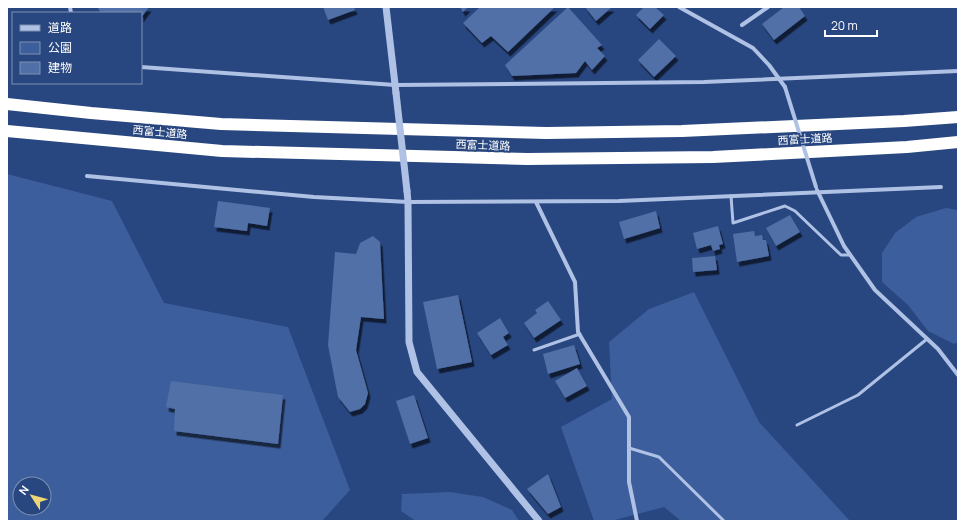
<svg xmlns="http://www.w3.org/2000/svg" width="965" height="528" font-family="Manrope,'Noto Sans JP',sans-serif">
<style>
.green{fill:#3d5e9c;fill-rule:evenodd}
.building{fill:#516fa7;filter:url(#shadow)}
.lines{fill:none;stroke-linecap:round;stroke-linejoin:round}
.service{stroke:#afc2e5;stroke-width:3}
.minor{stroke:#afc2e5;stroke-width:4}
.tertiary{stroke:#afc2e5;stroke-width:7}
.motorway{stroke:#fff;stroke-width:12}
.minor-bridge{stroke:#afc2e5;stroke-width:4}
.tertiary-bridge{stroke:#afc2e5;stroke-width:7}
.labels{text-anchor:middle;stroke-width:4;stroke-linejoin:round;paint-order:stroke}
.street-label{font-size:11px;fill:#fff;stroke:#28467f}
</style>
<defs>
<filter id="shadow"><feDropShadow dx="2.5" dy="4.5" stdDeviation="0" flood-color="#0009"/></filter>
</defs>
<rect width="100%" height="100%" fill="#28467f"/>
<g class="green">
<path d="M7,174L112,201L164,303L288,327L350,490L322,521H7ZM20,484H44V508H20Z"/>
<polygon points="946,208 958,210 958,342 954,344 928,331 908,305 882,282 882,253 895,233 916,217"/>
<polygon points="694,292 759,422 850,521 681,521 664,507 611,521 594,521 561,427 612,399 609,342 649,309"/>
<polygon points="450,492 483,497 512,510 519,521 416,521 401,511 402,494"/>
</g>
<g class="building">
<polygon points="100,7 149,7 141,18 141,13 102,13 98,9"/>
<polygon points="323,7 354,7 355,10 328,20"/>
<polygon points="460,7 468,7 463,12"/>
<polygon points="480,7 555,7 508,52 491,36 482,43 463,23"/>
<polygon points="568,7 602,45 597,48 605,56 592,70 585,61 576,73 512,76 505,65"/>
<polygon points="585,7 612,7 596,21"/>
<polygon points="644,7 655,7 664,15 650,29 636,15"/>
<polygon points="784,7 799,7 805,16 774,40 762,24"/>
<polygon points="659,39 676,56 654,77 638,60"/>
<polygon points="218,201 270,208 267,226 248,223 247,231 214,227"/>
<polygon points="656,211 660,228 624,239 619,222"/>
<polygon points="790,215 800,232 776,246 766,228"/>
<polygon points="718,226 723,244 719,245 720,249 713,251 711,245 697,249 693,233"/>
<polygon points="754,231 755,236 762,235 763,240 766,240 769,256 737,262 733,234"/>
<polygon points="373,236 380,242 384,319 361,317 356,350 368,393 365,404 360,409 350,412 338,397 328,345 335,252 356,254 360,243"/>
<polygon points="715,256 717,270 693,272 692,258"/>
<polygon points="458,295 472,362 437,369 423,302"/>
<polygon points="548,301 561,320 534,338 524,323 537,313 535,310"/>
<polygon points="500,318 509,333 503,337 508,345 491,355 477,333"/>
<polygon points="574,345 580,364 548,374 543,354"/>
<polygon points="577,368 587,386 565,398 555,381"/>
<polygon points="171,381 283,395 278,444 174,431 175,409 166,407"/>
<polygon points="414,395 428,438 410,444 396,401"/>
<polygon points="548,474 561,507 548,514 527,489"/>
</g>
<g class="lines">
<g class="service">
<polyline points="731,196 733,223 785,206 795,211 841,255 850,255"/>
<polyline points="534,350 580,334"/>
<polyline points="797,425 858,395 927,339"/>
<polyline points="629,448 659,457 724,521"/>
</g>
<g class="minor">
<polyline points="70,7 71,13"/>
<polyline points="679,7 753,48 769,65 785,87"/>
<polyline points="742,25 768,7"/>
<polyline points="141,67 395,85 704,82 958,71"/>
<polyline points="87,176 314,197 408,202 619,201 941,187"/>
<polyline points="817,190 844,246 875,290 938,349 958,375"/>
<polyline points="536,202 575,282 578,332 629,417 629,482 637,521"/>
</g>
<g class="tertiary">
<polyline points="386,7 396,93"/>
<polyline points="407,191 408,202 409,342 417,372 539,521"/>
</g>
<g class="motorway">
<polyline points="7,104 91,113 221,124 546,133 682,131 904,121 958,117"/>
<polyline points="7,131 222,151 527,159 713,157 907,147 958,142"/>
</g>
<polyline class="minor-bridge" points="785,87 816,187"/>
<polyline class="tertiary-bridge" points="396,93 407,191"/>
</g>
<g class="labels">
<g class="street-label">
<text transform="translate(160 132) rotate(5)" y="4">西富士道路</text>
<text transform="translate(805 139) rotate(-3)" y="4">西富士道路</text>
<text transform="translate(483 145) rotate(2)" y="4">西富士道路</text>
</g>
</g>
<rect width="965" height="528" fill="none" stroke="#ffffff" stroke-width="16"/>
<rect x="12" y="12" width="130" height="72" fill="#28467f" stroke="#7e90b2"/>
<rect x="20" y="25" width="20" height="6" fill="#afc2e5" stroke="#7e90b2"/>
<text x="48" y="32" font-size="12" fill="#ffffff">道路</text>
<rect x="20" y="42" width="20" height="12" fill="#3d5e9c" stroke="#7e90b2"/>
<text x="48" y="52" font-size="12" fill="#ffffff">公園</text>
<rect x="20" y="62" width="20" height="12" fill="#516fa7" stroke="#7e90b2"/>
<text x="48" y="72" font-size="12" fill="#ffffff">建物</text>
<g transform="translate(32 496) rotate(306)"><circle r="19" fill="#28467f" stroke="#7e90b2"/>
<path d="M0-3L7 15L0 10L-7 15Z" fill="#ecd676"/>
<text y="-6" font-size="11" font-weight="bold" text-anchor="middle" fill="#ffffff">N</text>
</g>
<path d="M825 30v6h52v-6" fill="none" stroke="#ffffff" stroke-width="2"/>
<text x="831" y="30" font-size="12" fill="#ffffff" stroke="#28467f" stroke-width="3" paint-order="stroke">20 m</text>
</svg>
